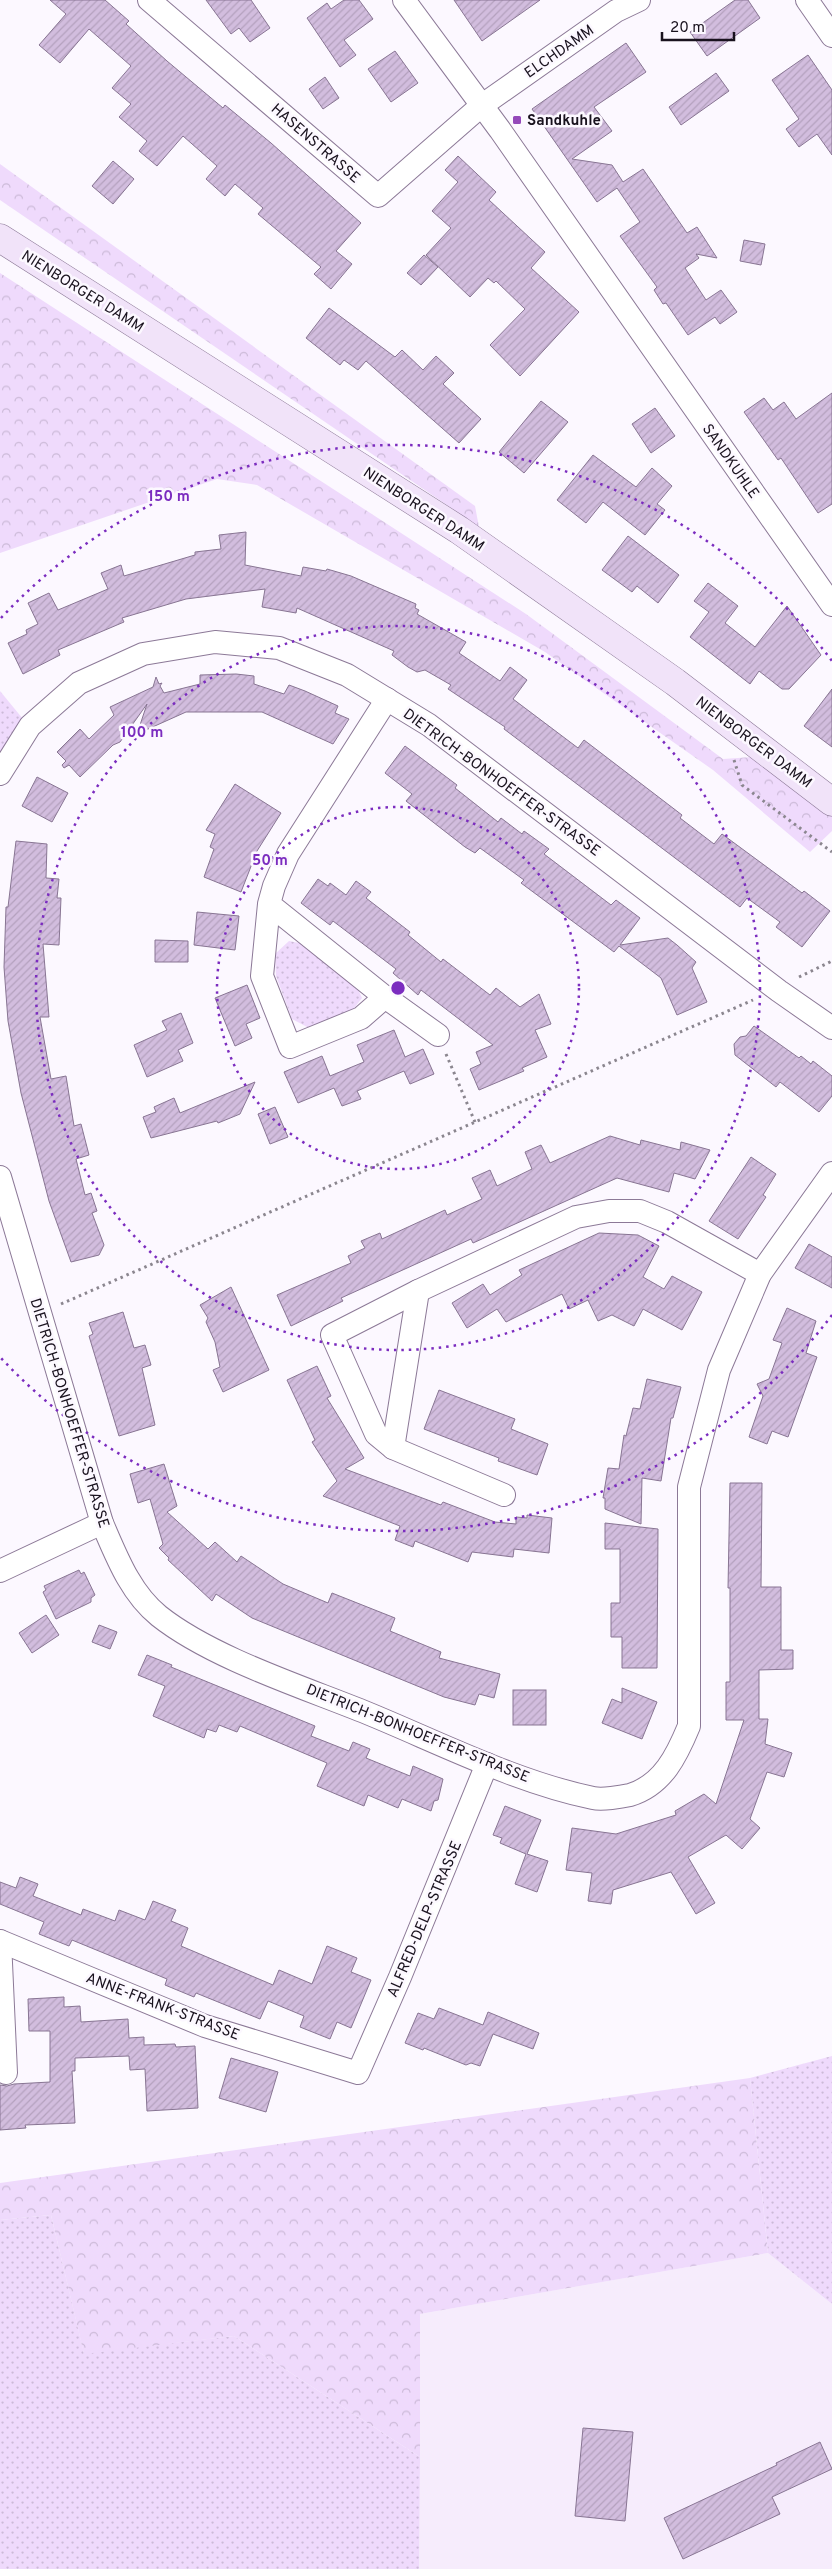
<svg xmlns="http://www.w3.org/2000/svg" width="832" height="2569" font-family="Overpass,sans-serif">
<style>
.built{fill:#f6ecfc}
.grass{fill:url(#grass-dots)}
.forest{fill:url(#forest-crowns)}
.building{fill:url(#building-hatch);stroke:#887593}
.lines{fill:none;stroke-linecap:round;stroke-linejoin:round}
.street-casing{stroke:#8c7997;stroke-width:24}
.secondary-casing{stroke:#8c7997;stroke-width:29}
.path{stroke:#8b868f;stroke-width:3;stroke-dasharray:2.5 4;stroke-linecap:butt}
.street{stroke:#fff;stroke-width:22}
.secondary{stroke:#f1e3f9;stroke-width:28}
.ring{fill:none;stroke:#7b2cbf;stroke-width:2.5;stroke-dasharray:2.5 5}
.poi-dot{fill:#9549ba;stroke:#fcf8ff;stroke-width:2}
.labels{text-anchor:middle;stroke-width:5;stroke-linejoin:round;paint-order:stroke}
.street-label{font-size:15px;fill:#19121e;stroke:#fcf8ff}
.poi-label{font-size:15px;font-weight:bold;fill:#19121e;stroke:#fcf8ff;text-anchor:start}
.centre{fill:#7b2cbf;stroke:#fcf8ff;stroke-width:2.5}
.ring-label{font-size:15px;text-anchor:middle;font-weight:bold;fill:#7b2cbf;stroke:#fcf8ff;stroke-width:5;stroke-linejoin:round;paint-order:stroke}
</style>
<defs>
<pattern id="grass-dots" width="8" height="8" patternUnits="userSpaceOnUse" patternTransform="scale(1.25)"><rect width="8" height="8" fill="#efdafc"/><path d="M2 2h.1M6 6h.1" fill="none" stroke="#ccbad8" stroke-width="1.8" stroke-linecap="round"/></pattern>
<pattern id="forest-crowns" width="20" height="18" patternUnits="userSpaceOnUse" patternTransform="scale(1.25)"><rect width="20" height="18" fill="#efdafc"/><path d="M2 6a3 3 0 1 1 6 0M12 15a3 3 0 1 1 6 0" fill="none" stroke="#ccbad8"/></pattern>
<pattern id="building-hatch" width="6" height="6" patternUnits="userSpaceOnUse" patternTransform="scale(1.25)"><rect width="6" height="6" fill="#d2bdde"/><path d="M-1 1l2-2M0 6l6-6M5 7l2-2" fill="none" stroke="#b4a1be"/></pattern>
</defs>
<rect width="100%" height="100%" fill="#fcf8ff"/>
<polygon class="built" points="768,2253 832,2304 832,2569 419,2569 420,2314"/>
<g class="grass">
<polygon points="0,691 23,719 0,753"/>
<polygon points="289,941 304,944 355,983 362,998 351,1012 311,1029 292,1019 276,976 275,954"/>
<polygon points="832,2056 832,2304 768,2253 750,2078"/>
<polygon points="51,2215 84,2353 234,2336 420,2457 419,2569 0,2569 0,2220"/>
</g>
<g class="forest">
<polygon points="0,164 475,506 479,527 0,200"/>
<polygon points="0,273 526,614 723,759 752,757 832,812 832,831 810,852 713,770 545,652 257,485 217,479 0,553"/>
<polygon points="750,2078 768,2253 420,2314 420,2457 234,2336 84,2354 51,2215 0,2220 0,2183"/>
</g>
<g class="building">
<polygon points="50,0 105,0 129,21 126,24 167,61 223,108 225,105 271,143 361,223 336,251 352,264 331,289 314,274 321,267 258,214 263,208 235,184 225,196 206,179 217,166 183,136 157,166 139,151 147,141 119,117 131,104 112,88 131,66 89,29 60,63 39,45 66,14"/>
<polygon points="206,0 251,0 270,28 250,42 239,28 231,34"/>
<polygon points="344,0 359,0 373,19 344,40 356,55 340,67 307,18 327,3 331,9"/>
<polygon points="454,0 540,0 482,41"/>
<polygon points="735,0 748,0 760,18 707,56 690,32"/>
<polygon points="626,43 646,72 594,107 612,131 572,159 612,165 623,182 643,169 687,233 697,227 717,258 696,254 699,258 685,268 706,300 721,290 737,312 720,324 715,317 688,335 666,303 663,304 654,290 657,287 620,236 640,222 617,188 597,202 532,109"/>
<polygon points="395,51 418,83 391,102 368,69"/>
<polygon points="808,55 832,90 832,155 817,134 799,147 786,129 799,119 772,80"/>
<polygon points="716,73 729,91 681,125 669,107"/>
<polygon points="325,77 339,98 323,109 309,89"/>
<polygon points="458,156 496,192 489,200 545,252 531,268 579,312 520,376 490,345 525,309 496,281 494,283 488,278 470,297 426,255 451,228 432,211 458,182 445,170"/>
<polygon points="113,161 134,179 113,204 92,186"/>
<polygon points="744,240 765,244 761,265 740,261"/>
<polygon points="424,255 438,267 421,285 407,273"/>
<polygon points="329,308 395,357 402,350 423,370 436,356 454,373 443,384 481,419 459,443 366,361 358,370 344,360 340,365 306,338"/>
<polygon points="832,393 832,504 818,513 781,458 778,460 744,412 764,398 773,410 784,402 796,419"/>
<polygon points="541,401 568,422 524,473 499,452"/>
<polygon points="655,408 675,436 651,453 632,424"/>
<polygon points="593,455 636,487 652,468 672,486 657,504 665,510 645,535 603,502 586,523 557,500"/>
<polygon points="246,532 245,565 301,576 303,567 326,571 327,569 351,576 416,604 415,608 419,610 417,614 466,642 459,653 500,681 510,667 527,680 513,699 578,748 584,740 682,815 680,818 714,844 722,834 802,893 804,891 830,911 802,947 776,927 780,922 747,898 740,907 504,729 505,727 448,689 451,685 425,670 417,672 408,667 392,655 394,651 297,608 296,613 262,607 265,589 186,599 122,618 124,622 58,650 60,655 23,674 8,643 27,634 26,630 38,624 28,603 49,593 58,610 108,589 101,573 121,565 124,576 195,555 195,552 221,549 219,535"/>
<polygon points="628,536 679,575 658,603 637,586 632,592 602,570"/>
<polygon points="708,583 738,606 725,623 755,647 787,606 821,655 789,689 782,689 759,671 750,684 690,637 709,612 694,601"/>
<polygon points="236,674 254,676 254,684 284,694 289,685 305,691 338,706 335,713 349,719 333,744 262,712 186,712 137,734 147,704 120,742 113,745 80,777 69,765 64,768 62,765 66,761 57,752 80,729 89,739 114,715 110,707 153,687 156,677 159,684 162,683 160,686 164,693 200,684 200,675"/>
<polygon points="832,689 832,747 804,726"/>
<polygon points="405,746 457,785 455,788 498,822 501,818 522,834 524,831 549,849 544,854 611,905 616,900 640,918 620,945 668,938 677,945 696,962 692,968 707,1002 677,1015 661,978 619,946 614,952 521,883 524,880 480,848 475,853 465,847 406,801 412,794 385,773"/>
<polygon points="37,777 68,793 52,822 22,806"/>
<polygon points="235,784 281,813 257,851 241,892 204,877 214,849 210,847 215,834 206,830"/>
<polygon points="16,841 47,844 46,878 59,879 57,898 61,898 59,945 43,944 49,1017 40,1017 51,1079 66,1076 74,1126 81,1124 89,1155 76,1159 85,1195 91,1193 97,1211 92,1213 104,1245 99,1255 71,1262 49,1201 21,1093 8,1021 4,967 6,907 8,907"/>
<polygon points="318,879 328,886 330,883 346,895 356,881 371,892 366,898 410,932 408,935 441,962 443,959 490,995 496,988 520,1007 539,994 551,1024 535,1030 547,1057 522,1068 524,1071 479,1090 470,1069 481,1064 476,1052 493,1045 421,990 418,995 393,973 396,969 333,921 330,925 301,903"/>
<polygon points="197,912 239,916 235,950 194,945"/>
<polygon points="155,940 188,941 188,962 155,962"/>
<polygon points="247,985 260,1018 246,1024 252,1038 235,1046 215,998"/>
<polygon points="181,1013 193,1043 178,1050 183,1061 147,1077 134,1045 167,1030 162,1021"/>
<polygon points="754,1026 799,1058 801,1056 811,1064 813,1061 832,1076 832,1096 819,1112 780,1082 776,1087 735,1055 734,1044 740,1037 746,1036"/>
<polygon points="394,1030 405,1057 423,1049 434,1074 410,1084 404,1071 357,1091 361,1099 342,1106 334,1088 298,1103 284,1072 322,1056 330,1076 364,1062 357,1045"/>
<polygon points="255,1082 240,1114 218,1123 217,1121 151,1138 143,1117 156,1112 154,1107 174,1098 180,1113"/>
<polygon points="275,1107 288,1137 270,1144 258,1114"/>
<polygon points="610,1136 640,1145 641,1140 680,1150 681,1142 710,1150 695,1179 674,1173 669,1192 617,1178 473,1243 471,1239 341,1298 343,1301 291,1326 277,1295 351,1263 348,1256 365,1248 361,1241 380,1233 382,1239 445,1210 447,1215 482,1199 472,1178 490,1170 497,1186 532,1169 525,1152 541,1145 550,1163"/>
<polygon points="751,1157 776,1174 763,1195 766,1197 738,1239 709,1221"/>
<polygon points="599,1233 638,1235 659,1246 643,1277 664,1289 672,1276 702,1292 682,1330 643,1309 634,1326 612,1315 598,1321 588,1300 569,1309 562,1294 506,1322 497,1309 467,1328 452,1303 483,1284 490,1295 522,1275 519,1270"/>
<polygon points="809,1244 832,1257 832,1288 795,1268"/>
<polygon points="231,1287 269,1370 223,1392 213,1370 220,1367 215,1342 206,1322 208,1318 200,1305"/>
<polygon points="787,1308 816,1321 806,1353 817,1357 788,1437 772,1431 767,1444 749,1437 763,1396 757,1384 769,1379 782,1343 773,1340"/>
<polygon points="123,1312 134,1348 145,1345 151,1365 142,1368 155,1425 119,1436 89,1336 93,1334 89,1323"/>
<polygon points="317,1366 331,1396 327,1398 364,1458 345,1469 441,1505 443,1502 495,1522 516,1524 516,1517 527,1518 527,1515 552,1518 549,1553 514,1549 513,1557 472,1552 468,1562 415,1541 413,1547 395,1540 400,1526 323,1496 337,1481 312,1442 315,1440 287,1380"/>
<polygon points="647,1379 681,1387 673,1418 671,1418 661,1481 642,1478 641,1524 605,1509 605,1498 603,1498 608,1468 619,1469 624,1435 626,1436 633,1408 640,1409"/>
<polygon points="439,1390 515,1419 511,1429 548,1444 537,1475 498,1461 499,1458 424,1429"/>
<polygon points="164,1464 177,1506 167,1512 208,1549 215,1542 237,1562 241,1556 283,1584 328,1603 332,1593 395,1618 390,1631 441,1652 439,1658 500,1674 494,1698 479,1694 475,1705 444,1697 252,1618 216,1594 212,1601 168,1560 169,1558 159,1548 163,1544 150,1499 138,1503 130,1474"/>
<polygon points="730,1483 762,1483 761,1587 781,1587 781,1650 793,1650 793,1669 759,1670 759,1719 768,1719 765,1744 792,1753 784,1777 767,1772 750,1819 760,1828 742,1849 726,1835 688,1857 715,1903 696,1914 671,1872 613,1890 611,1904 588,1901 592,1873 566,1870 572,1828 616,1834 676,1815 675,1811 704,1794 716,1804 744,1720 726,1720 726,1682 730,1682 730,1588 728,1588"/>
<polygon points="605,1523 658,1529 657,1668 622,1668 622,1637 611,1637 611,1603 620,1603 620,1549 605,1549"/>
<polygon points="79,1570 81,1574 84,1572 95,1595 91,1598 91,1602 56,1619 43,1592 46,1590 44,1586"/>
<polygon points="46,1615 59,1635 32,1653 19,1633"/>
<polygon points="99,1625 117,1632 110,1649 92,1642"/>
<polygon points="147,1655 172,1665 171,1667 315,1726 311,1736 349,1751 353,1742 370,1749 366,1758 410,1776 413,1766 443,1779 438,1800 434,1801 431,1811 402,1799 398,1808 368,1795 364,1806 317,1786 327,1763 240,1726 237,1732 219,1725 216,1732 207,1729 204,1738 153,1716 165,1686 138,1675"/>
<polygon points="622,1688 657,1702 642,1739 602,1723 612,1699 622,1703"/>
<rect x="513" y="1690" width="33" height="35"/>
<polygon points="505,1806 541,1820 527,1854 548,1861 537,1892 515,1884 526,1854 500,1843 502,1838 493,1835"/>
<polygon points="20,1877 38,1884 33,1896 81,1915 83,1909 115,1921 119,1910 145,1920 153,1901 176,1910 171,1921 188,1928 181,1946 273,1985 279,1970 312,1984 327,1946 357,1958 351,1972 371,1980 351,2028 337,2022 330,2039 300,2027 304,2016 268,2001 260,2019 196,1993 194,1997 165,1985 167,1979 72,1940 69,1946 39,1934 44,1922 0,1904 0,1882 16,1888"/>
<polygon points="64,1997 64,2007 80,2006 81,2022 128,2019 129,2038 144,2037 144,2045 175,2044 176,2047 195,2046 198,2108 147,2111 145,2069 130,2070 129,2056 75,2058 75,2071 72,2071 75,2123 25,2125 26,2128 0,2130 0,2085 7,2086 14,2084 50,2082 50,2031 29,2031 28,1999"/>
<polygon points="439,2008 483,2025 488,2012 539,2033 533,2049 493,2034 480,2066 471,2063 466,2065 424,2048 423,2050 405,2043 418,2013 434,2019"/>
<polygon points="231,2058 278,2072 266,2112 219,2098"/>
<polygon points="583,2428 633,2432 625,2521 575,2516"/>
<polygon points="820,2442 832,2469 772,2497 780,2514 683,2559 664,2518 777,2465 776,2463"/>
</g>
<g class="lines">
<defs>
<g id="street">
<polyline points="149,0 378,196 481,106 616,11 639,0"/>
<polyline points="404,0 500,130 832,605"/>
<polyline points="807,0 832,36"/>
<polyline points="0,774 30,726 79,683 143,654 215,642 279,648 347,675 429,725 779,991 832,1028"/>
<polyline points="269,904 385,997 361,1018 290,1047 262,976 269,904 274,886 288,854 387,699"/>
<polyline points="385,997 438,1035"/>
<path d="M0,1177L102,1523C116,1555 130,1593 159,1616C212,1658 303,1687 367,1713C440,1743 516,1782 593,1798C602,1800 621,1797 630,1795C663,1785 677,1755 689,1726V1487L719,1370L760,1274L832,1173"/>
<polyline points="393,1448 418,1291"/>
<polyline points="504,1495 393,1448 376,1434 332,1335 418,1291 576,1217 609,1211 640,1211 667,1222 760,1274"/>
<polyline points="0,1571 102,1523"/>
<polyline points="0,1941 205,2026 358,2073 400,1977 487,1764"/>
<polyline points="0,1941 6,2073"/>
</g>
<polyline id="secondary" points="0,238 459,530 675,682 832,802"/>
</defs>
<use href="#street" class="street-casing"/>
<use href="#secondary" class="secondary-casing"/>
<g class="path">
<polyline points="734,760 742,785 832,852"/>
<polyline points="799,977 832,961"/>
<polyline points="446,1054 475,1122"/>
<polyline points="61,1304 753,1000"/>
</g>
<use href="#street" class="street"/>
<use href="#secondary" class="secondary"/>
</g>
<g class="ring">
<circle cx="398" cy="988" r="181"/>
<circle cx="398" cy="988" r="362"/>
<path d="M832 1315A543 543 0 0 1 1 1358M1 618A543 543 0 0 1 832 661"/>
</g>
<rect class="poi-dot" x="512" y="115" width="10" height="10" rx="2.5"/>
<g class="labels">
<g class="street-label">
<text transform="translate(559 51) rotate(-35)" y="5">ELCHDAMM</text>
<text transform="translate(316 143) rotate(41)" y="5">HASENSTRASSE</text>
<text transform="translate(83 291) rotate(32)" y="5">NIENBORGER DAMM</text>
<text transform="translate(731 461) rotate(55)" y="5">SANDKUHLE</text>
<text transform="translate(424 509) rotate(33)" y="5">NIENBORGER DAMM</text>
<text transform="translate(754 742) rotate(37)" y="5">NIENBORGER DAMM</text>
<text transform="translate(502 782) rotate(36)" y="5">DIETRICH-BONHOEFFER-STRASSE</text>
<text transform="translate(70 1413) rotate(73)" y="5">DIETRICH-BONHOEFFER-STRASSE</text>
<text transform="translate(418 1733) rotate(22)" y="5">DIETRICH-BONHOEFFER-STRASSE</text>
<text transform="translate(424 1919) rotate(-67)" y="5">ALFRED-DELP-STRASSE</text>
<text transform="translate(163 2006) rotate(21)" y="5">ANNE-FRANK-STRASSE</text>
</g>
<g class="poi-label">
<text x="527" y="125">Sandkuhle</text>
</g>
</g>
<circle cx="398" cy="988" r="8" class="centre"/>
<g class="ring-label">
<text x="169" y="501">150 m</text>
<text x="142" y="737">100 m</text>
<text x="270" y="865">50 m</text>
</g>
<path d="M662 32v8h72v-8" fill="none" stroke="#19121e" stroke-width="2.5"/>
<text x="670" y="32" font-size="15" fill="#19121e" stroke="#fcf8ff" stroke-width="4" paint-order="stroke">20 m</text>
</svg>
